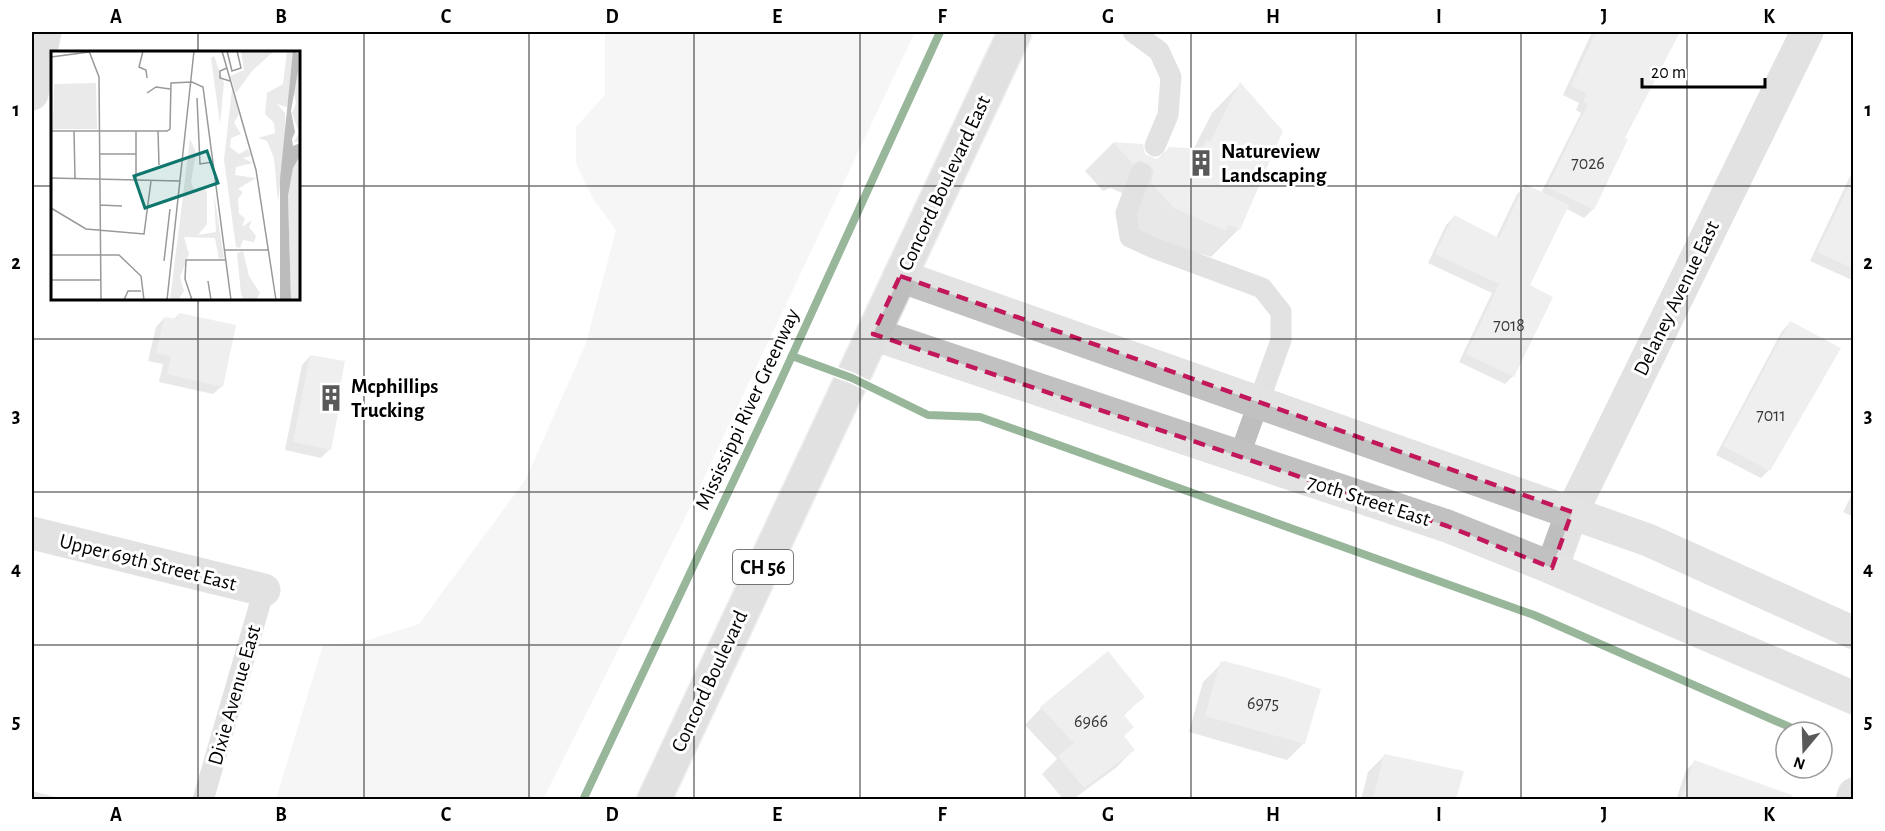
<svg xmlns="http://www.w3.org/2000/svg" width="1885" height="831" font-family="'Alegreya Sans',sans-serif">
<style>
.green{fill:#eaeaea}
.shadow{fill:#0003}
.building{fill:#dcdcdc}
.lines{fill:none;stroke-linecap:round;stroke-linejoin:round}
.primary-casing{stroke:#dbdbdb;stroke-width:36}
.service{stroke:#bebebe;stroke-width:21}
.minor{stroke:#bebebe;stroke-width:33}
.tertiary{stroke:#bebebe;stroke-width:33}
.secondary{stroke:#c1c1c1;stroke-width:33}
.primary{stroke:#bdbdbd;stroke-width:33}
.cycleway-casing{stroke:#fff;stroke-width:11}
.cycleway{stroke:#1b5e20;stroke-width:8}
.marked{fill:none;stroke:#c2185b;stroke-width:4.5;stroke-dasharray:12 8;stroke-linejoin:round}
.grid{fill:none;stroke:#000;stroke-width:1.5;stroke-opacity:0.55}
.labels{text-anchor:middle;stroke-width:6;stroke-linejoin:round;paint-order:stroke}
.number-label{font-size:18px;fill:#373737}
.shield{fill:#fff;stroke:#4c4c4c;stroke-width:1.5}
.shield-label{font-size:20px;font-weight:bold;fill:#000}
.poi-label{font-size:21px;font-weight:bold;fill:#000;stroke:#fff;text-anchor:start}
.street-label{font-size:21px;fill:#000;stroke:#fff}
.inset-road{fill:none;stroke:#999;stroke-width:1.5}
.view{fill:#0f766e;fill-opacity:0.15;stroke:#0f766e;stroke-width:3}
.inset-edge{fill:none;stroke:#000;stroke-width:3}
.neatline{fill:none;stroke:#000;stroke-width:2}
.grid-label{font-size:20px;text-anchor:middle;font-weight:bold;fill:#000}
</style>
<rect width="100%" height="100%" fill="#fff"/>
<polygon class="green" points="605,32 915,32 682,524 543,799 276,799 323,645 359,643 419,624 526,479 586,343 616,230 593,199 576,163 576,127 605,95"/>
<g class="shadow">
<polygon points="1592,32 1678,32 1623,139 1593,209 1584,218 1565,208 1528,286 1513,376 1505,384 1459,362 1492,293 1428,263 1446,225 1454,217 1496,238 1517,194 1526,186 1541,193 1581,113 1576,110 1579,103 1563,95"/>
<polygon points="1240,84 1239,229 1211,257 1202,254 1196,259 1145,236 1123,212 1126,201 1122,193 1110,188 1103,191 1085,171 1113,143 1142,146 1144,155 1156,160 1169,148 1193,150 1212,113"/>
<polygon points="1854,168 1854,281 1810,261"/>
<polygon points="179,314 222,386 213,394 159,382 163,364 148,361 156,327 164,318 173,320"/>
<polygon points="1790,323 1769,470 1761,478 1716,455 1782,331"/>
<polygon points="310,356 329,450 321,458 285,450 302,365"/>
<polygon points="1854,490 1854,517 1843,512"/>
<polygon points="1220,665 1319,690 1303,744 1287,760 1189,732 1203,682"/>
<polygon points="1143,697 1123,716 1123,737 1133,750 1117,767 1072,800 1064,800 1042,774 1057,759 1025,725 1041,708"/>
<polygon points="1385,755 1455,800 1361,800 1368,772"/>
<polygon points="1695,762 1733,800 1676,800 1686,770"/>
<polygon points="33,791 65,800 32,800"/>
</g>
<g class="building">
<polygon points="1596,32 1680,32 1625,138 1628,139 1594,210 1547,187 1588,104 1583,102 1587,94 1571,86"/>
<polygon points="1240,82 1283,131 1240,230 1229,225 1226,231 1174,208 1151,183 1154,171 1150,165 1139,160 1133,164 1113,142 1143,144 1145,154 1156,159 1163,156 1169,147 1202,149 1206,140 1210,142"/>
<polygon points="1854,175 1854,269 1817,252"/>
<polygon points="1525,184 1569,205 1530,285 1553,297 1514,377 1466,354 1499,284 1435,254 1454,215 1499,238"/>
<polygon points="179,313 236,325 223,387 167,374 171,356 156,353 164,317 177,319"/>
<polygon points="1790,321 1841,348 1770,471 1723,446"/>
<polygon points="310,355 345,361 340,388 343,388 331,450 293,442"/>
<polygon points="1108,651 1145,697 1123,714 1134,727 1124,736 1135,750 1084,788 1058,756 1074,743 1040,707"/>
<polygon points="1224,661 1284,677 1321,689 1305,744 1205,716 1220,662"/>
<polygon points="1384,754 1464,771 1456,800 1373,800"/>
<polygon points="1694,760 1792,795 1791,800 1680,800"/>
</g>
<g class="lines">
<defs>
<polyline id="primary" points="654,800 1015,32"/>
</defs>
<use href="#primary" class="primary-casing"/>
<g class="service">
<polyline points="1133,32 1159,51 1171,77 1168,115 1155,146"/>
<polyline points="1141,173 1126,213 1130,237 1154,248 1262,288 1281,312 1281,340 1239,457"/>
<polyline points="203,800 264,590"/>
</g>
<g class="minor">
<polyline points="32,533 264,590"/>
<polyline points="1552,568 1572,512 1807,32"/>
<polyline points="1852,800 1854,794"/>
</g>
<polyline class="tertiary" points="32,94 45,32"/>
<g class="secondary">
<polyline points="900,276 1648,540 1854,633"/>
<polyline points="873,334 1447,526 1552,568 1854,698"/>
</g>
<use href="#primary" class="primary"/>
<defs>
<g id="cycleway">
<polyline points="792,356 852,378 928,415 980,417 1534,615 1801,732"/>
<polyline points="583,800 775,393 940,32"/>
</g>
</defs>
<use href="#cycleway" class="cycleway-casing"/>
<use href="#cycleway" class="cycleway"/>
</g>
<path d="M0 0H1885V831H0ZM900,276L1572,512L1552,568L1447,526L873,334Z" fill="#fff" fill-opacity=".55" fill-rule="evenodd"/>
<path class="marked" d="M900,276L1572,512L1552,568L1447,526L873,334Z"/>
<path class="grid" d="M198,32V52M364,32V800M529,32V800M694,32V800M860,32V800M1025,32V800M1191,32V800M1356,32V800M1521,32V800M1687,32V800M32,186H52M298,186H1854M198,298V800M32,339H1854M32,492H1854M32,645H1854"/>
<defs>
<symbol id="building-bare" viewBox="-9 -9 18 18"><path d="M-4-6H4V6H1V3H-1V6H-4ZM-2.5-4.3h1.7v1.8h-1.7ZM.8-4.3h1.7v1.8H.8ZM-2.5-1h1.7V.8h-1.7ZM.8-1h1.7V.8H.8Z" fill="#595959" stroke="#fff" stroke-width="2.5" paint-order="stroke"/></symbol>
</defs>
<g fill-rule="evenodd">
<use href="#building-bare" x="1182" y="144" width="38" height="38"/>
<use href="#building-bare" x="312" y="379" width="38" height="38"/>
</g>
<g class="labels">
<g class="number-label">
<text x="1588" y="169">7026</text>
<text x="1509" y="331">7018</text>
<text x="1771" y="421">7011</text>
<text x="1263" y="709">6975</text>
<text x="1091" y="727">6966</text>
</g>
<rect class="shield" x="733" y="550" width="60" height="34" rx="4.5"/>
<g class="shield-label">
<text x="763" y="574">CH 56</text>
</g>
<g class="poi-label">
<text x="1221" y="158">Natureview<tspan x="1221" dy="24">Landscaping</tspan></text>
<text x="351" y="393">Mcphillips<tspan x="351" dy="24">Trucking</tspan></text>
</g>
<g class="street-label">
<text transform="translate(944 183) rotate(-65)" y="7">Concord Boulevard East</text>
<text transform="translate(1676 298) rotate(-64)" y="7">Delaney Avenue East</text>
<text transform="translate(747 409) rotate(-65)" y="7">Mississippi River Greenway</text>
<text transform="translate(1369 500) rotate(18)" y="7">70th Street East</text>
<text transform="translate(148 562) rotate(14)" y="7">Upper 69th Street East</text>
<text transform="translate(709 681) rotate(-65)" y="7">Concord Boulevard</text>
<text transform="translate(234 695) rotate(-74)" y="7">Dixie Avenue East</text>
</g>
</g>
<g transform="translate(51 51)">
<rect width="249" height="249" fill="#fff"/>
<path d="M190,0H223L201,20L185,42L179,25L193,19ZM236,0H249V90L243,91L248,82L241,62L245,52L241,32L236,56L226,53L234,62L235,82L227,152L223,107L216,90L207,87L224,82L223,72L214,63L216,42L232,33ZM163,5L173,32L169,73L160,7ZM45,32L46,78H2L3,33ZM181,38L188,63L183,72L190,83L180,87L179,96L188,103L197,98L200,105L192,107L202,112L185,116L184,124L205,127L187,138L192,141L187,148L188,163L194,167L191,176L201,169L198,176L205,185L203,191L192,189L189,197L185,196L173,109ZM139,88L145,101L140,131L143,139L152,136L156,141V173L147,184L165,181L163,143L173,207L168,208L164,187L133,186L138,203L129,226L133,240L127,249H119ZM249,105V249H240L237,145L242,117ZM192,200L198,225L209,242L205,249H193L190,243L186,202Z" fill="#eaeaea"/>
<path d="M242,0L247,3V20L240,60L244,81L241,88L242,95L249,92V105L242,117L237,145L240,249H229V128Z" fill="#bcbcbc"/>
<path class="inset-road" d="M38,0L48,26L50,249M92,0L88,16L95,19L96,27M171,0L205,119L225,249M176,0L181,20L190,17L186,0M0,6L38,1M176,17L169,20V27L179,30M96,42L105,36L119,38M146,47L149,113L162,111M0,80H116L119,78L120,32L141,31L152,36L180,249M23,80L24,127M85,80V129M107,80L108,114M49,103H85M0,127L129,130M49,154L71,155M0,157L35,178L93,183L100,130M173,199H218M0,204H68L90,225L93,249M113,210L119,158M0,229H50M157,230L160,249M73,249L77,240H90M116,249L143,0M141,249L134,228L135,209H174"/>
<path class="view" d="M156,100L167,132L94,157L83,125Z"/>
<rect width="249" height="249" class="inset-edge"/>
</g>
<rect width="1885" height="831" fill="none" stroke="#ffffff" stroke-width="66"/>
<g transform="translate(1804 750) rotate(199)"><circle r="28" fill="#ffffff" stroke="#999999" stroke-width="1.5"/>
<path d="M0-4.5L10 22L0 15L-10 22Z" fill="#595959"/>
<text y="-9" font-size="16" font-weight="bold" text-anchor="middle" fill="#000000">N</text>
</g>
<path d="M1642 78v9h123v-9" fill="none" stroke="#000000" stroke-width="3"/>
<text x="1651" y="78" font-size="18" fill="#000000" stroke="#ffffff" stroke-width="4.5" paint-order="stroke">20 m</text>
<rect x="33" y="33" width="1819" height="765" class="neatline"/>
<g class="grid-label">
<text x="116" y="23">A</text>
<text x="281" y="23">B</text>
<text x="446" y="23">C</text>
<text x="612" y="23">D</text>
<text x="777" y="23">E</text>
<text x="942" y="23">F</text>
<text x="1108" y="23">G</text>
<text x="1273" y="23">H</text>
<text x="1439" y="23">I</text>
<text x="1604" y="23">J</text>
<text x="1769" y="23">K</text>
<text x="16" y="116">1</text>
<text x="1868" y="116">1</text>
<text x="16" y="269">2</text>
<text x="1868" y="269">2</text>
<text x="16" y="422">3</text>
<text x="1868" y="422">3</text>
<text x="16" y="575">4</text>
<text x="1868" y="575">4</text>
<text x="16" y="728">5</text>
<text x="1868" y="728">5</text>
<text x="116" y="821">A</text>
<text x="281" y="821">B</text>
<text x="446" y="821">C</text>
<text x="612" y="821">D</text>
<text x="777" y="821">E</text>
<text x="942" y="821">F</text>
<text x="1108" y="821">G</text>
<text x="1273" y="821">H</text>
<text x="1439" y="821">I</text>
<text x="1604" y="821">J</text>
<text x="1769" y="821">K</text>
</g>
</svg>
